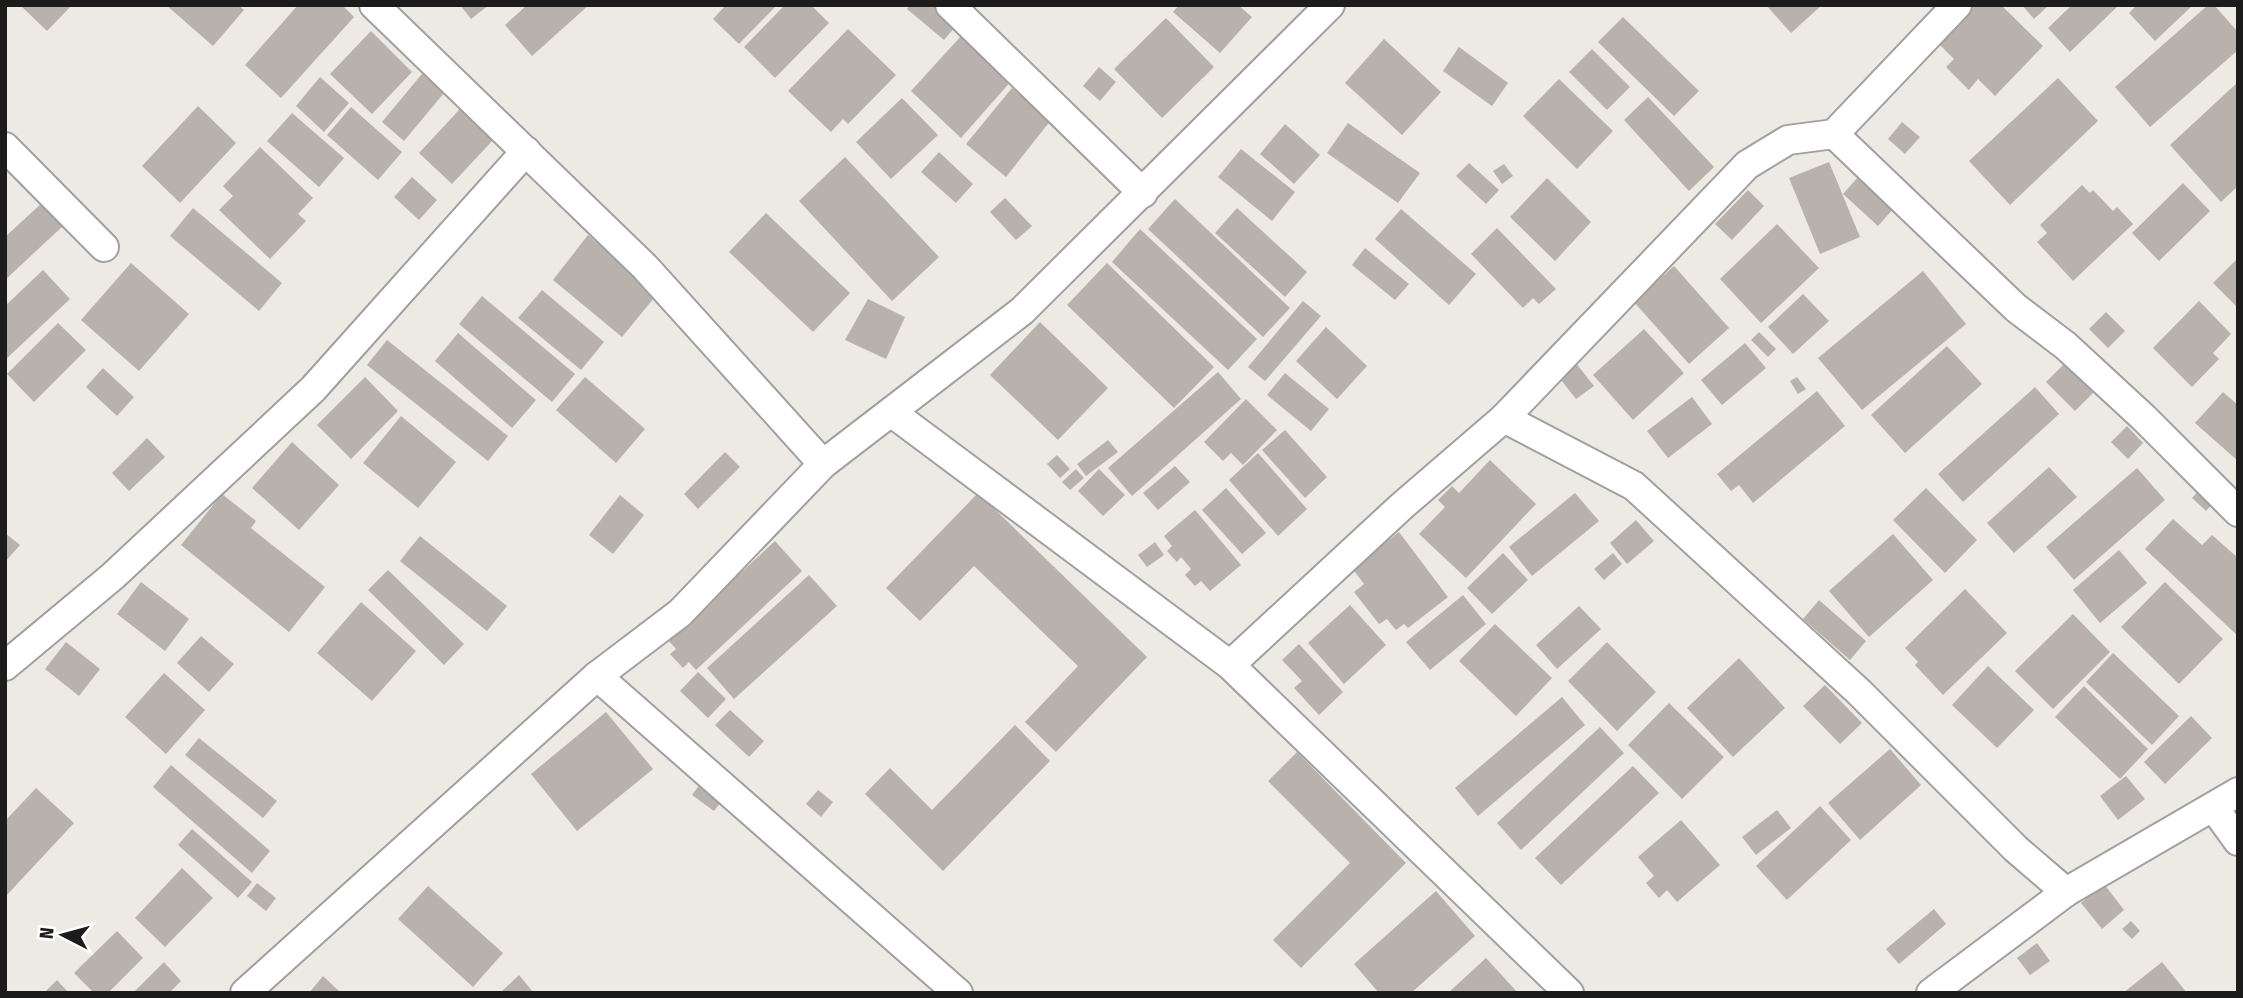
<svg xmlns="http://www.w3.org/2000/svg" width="2243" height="998" font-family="'Fira Sans Condensed',sans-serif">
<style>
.building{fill:#b9b2ac}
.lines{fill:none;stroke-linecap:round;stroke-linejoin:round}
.street-casing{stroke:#a0a0a0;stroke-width:32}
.street{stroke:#fff;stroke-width:28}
</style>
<rect width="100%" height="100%" fill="#eceae3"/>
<g class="building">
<polygon points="20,5 72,5 47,31"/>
<polygon points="166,5 238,5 244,10 213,46"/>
<polygon points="298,5 342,5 354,17 281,98 245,65"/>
<polygon points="460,5 489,5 471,19"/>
<polygon points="527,5 589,5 532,56 505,25"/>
<polygon points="726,5 777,5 739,44 713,19"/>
<polygon points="785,5 811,5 829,23 775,78 744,47"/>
<polygon points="910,5 941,5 960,21 944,40 907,9"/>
<polygon points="1179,5 1238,5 1252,17 1220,53 1173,12"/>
<polygon points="1766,5 1822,5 1791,33"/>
<polygon points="1973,5 2001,5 2043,46 1995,96 1978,79 1969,90 1946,67 1954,59 1938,43"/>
<polygon points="2022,5 2049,5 2034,19"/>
<polygon points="2072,5 2119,5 2070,52 2048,28"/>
<polygon points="2137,5 2193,5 2155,41 2129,13"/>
<polygon points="2208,5 2214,5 2238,32 2238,50 2150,127 2115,87"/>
<polygon points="1623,17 1699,91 1674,116 1598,42"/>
<polygon points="1166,18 1214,67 1162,118 1114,69"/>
<polygon points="848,29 896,75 848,124 843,119 831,132 788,91"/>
<polygon points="371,31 412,72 372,114 330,74"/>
<polygon points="962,35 1012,80 961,138 911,91"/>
<polygon points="1384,39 1441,92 1402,135 1345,83"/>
<polygon points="1459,47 1508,83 1492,106 1443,71"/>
<polygon points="1592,49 1630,87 1607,110 1569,72"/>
<polygon points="1099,67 1116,82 1100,101 1083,86"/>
<polygon points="426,69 449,87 404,141 382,122"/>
<polygon points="320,77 349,103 324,132 296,106"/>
<polygon points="2058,78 2098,121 2010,205 1969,161"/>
<polygon points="1559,79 1613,131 1577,169 1523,116"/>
<polygon points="2238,82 2238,186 2221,202 2170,145"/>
<polygon points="1012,88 1051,120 1006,177 966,144"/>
<polygon points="1648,97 1714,167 1689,191 1624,120"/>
<polygon points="902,98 938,135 891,179 856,142"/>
<polygon points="198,106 236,143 180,203 142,166"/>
<polygon points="351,107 402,152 378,180 327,135"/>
<polygon points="460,109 493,140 452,184 419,153"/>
<polygon points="292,113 344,158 319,187 267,141"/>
<polygon points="1902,122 1920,137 1905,154 1888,139"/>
<polygon points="1348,123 1420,173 1398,203 1327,153"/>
<polygon points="1285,124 1320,155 1294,184 1260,154"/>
<polygon points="260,147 313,198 298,214 306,221 270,259 219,210 233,196 223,186"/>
<polygon points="1241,149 1295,192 1272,221 1218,177"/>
<polygon points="939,152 973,184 956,203 921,172"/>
<polygon points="845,157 939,257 892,301 799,201"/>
<polygon points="1829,162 1860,237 1820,254 1789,178"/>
<polygon points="1469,163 1499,190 1486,204 1456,176"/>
<polygon points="1504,164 1513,176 1502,184 1493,171"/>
<polygon points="1859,176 1894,208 1878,226 1843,194"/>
<polygon points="412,177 437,200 419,220 394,197"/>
<polygon points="1547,178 1591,222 1555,261 1510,217"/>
<polygon points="2183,183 2210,211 2159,261 2132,233"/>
<polygon points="2082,185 2090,193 2093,190 2113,211 2117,207 2133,224 2073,281 2037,242 2047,233 2040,225"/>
<polygon points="1748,190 1764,206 1732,240 1715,224"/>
<polygon points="1005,198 1032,226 1016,240 990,212"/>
<polygon points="1175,199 1290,308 1263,337 1148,229"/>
<polygon points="43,202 64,225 5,280 5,237"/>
<polygon points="193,208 282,283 259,311 170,236"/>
<polygon points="1237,208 1307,272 1285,297 1215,233"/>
<polygon points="1401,209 1476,274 1449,305 1375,239"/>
<polygon points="766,213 850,293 813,332 729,252"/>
<polygon points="1777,224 1819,268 1761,323 1720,279"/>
<polygon points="1497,228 1556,289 1539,304 1533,298 1523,308 1471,254"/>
<polygon points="1140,229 1257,339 1228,370 1112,262"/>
<polygon points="588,235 658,293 622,337 553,280"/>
<polygon points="1365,248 1409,284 1395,300 1352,265"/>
<polygon points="2238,258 2238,308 2213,283"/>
<polygon points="131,263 189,314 139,371 81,320"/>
<polygon points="1107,263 1214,367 1174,408 1067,305"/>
<polygon points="1674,266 1729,328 1689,364 1634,302"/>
<polygon points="43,270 70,299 5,360 5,306"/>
<polygon points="1923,271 1966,324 1862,410 1818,358"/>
<polygon points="542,290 604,342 581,370 518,318"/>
<polygon points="1803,294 1829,321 1793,354 1768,327"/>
<polygon points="482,296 575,374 552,402 459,324"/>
<polygon points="868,299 905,317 886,359 845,340"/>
<polygon points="1303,301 1321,316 1265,381 1248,367"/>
<polygon points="2199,301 2231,334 2213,353 2219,359 2192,387 2153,348"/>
<polygon points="2106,312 2125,331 2108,348 2089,329"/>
<polygon points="1040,322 1108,388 1058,440 990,375"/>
<polygon points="58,323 86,350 34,402 7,374"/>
<polygon points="1326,327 1367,366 1337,399 1296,361"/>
<polygon points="1644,329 1684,373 1633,420 1593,375"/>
<polygon points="1759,332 1776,349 1768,357 1751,340"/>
<polygon points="458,333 536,400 512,428 435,361"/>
<polygon points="387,340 508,436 488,461 367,365"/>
<polygon points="1745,343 1766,368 1722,405 1701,380"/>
<polygon points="1947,346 1982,384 1905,453 1871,415"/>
<polygon points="1575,362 1594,386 1576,399 1558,376"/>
<polygon points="2065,363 2094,392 2075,411 2046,382"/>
<polygon points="103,368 134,397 117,416 86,387"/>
<polygon points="1218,372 1241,399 1132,496 1108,468"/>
<polygon points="1285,373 1329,409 1311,431 1267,395"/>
<polygon points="365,377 398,411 351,459 317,425"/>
<polygon points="585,377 645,429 616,463 556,410"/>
<polygon points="1797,377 1806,389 1798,394 1790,381"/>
<polygon points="2035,387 2059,414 1963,502 1938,474"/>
<polygon points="1817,391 1845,426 1753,503 1739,485 1731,491 1717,474"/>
<polygon points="2223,392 2238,405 2238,461 2195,423"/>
<polygon points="1692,397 1712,424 1668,458 1647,431"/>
<polygon points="1246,399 1277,430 1243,465 1231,453 1223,461 1204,442"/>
<polygon points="401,416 456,462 418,508 363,463"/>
<polygon points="2127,426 2143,443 2128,459 2111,442"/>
<polygon points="1285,430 1327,477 1305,498 1262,450"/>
<polygon points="147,438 165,457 129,491 112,473"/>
<polygon points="1108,440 1118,452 1086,476 1077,464"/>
<polygon points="292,442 339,485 299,530 252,488"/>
<polygon points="725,452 740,467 698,509 684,494"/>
<polygon points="1258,453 1307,509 1278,536 1229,480"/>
<polygon points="1057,455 1070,469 1060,478 1047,464"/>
<polygon points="1490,460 1536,504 1466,578 1419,534 1445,507 1438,500 1452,486 1459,493"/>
<polygon points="1175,466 1190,482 1158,510 1143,493"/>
<polygon points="2049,467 2077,497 2014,553 1987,523"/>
<polygon points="2137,468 2165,500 2074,580 2046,547"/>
<polygon points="1076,469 1084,478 1070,490 1062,482"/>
<polygon points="1099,469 1125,495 1103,516 1078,491"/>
<polygon points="2203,486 2217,499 2206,511 2192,498"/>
<polygon points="1226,488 1266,533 1242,554 1202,510"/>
<polygon points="1926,488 1977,540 1945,573 1893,520"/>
<polygon points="978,493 1147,657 1056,752 1025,722 1078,666 974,566 920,621 886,588"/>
<polygon points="1575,493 1599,521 1532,576 1509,547"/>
<polygon points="222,494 256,521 251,528 325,587 289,632 181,545"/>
<polygon points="620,495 644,515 613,554 589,535"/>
<polygon points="1195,510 1241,565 1210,591 1201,581 1195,586 1185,575 1191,569 1181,557 1177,562 1167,551 1172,546 1164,536"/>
<polygon points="2173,519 2202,545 2212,535 2238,558 2238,636 2145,549"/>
<polygon points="1636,520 1654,541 1627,564 1610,543"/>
<polygon points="1399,532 1448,597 1408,628 1404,624 1396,630 1387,619 1379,624 1354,592 1364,584 1352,568"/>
<polygon points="5,533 20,545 5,562"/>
<polygon points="1893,534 1933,580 1869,637 1829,591"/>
<polygon points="420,536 507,606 487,631 400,561"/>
<polygon points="775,541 802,571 696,670 689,662 683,668 670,654 676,649 668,640"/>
<polygon points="1155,542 1164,555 1147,567 1138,555"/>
<polygon points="2119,550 2147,583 2100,623 2073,590"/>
<polygon points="1503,553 1528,580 1492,614 1467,588"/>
<polygon points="1613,553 1622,564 1604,580 1594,569"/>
<polygon points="388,570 464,644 444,665 368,590"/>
<polygon points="809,575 837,606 734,699 707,668"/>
<polygon points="141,582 189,619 165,651 117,614"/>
<polygon points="2165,582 2223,639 2179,684 2121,627"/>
<polygon points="1965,589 2007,633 1943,695 1915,665 1918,662 1905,648"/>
<polygon points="1463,595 1486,624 1430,670 1406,642"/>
<polygon points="1819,600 1866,641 1850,660 1803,619"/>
<polygon points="361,602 416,651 372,701 317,653"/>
<polygon points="1350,605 1386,645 1344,684 1308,643"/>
<polygon points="1579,606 1601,629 1557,669 1536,645"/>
<polygon points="2073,614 2110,652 2053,709 2015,671"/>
<polygon points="1495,624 1552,678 1516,716 1459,661"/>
<polygon points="201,636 234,664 209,692 177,663"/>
<polygon points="66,642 100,669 79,696 45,669"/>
<polygon points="1607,642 1656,692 1617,731 1568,681"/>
<polygon points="1299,644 1343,692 1319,715 1294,688 1302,681 1282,660"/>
<polygon points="2113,653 2179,716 2152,745 2086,682"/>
<polygon points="1739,658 1785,708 1733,757 1687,708"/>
<polygon points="1988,666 2034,710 1997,748 1952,705"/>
<polygon points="698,672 726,699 708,718 680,691"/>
<polygon points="164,673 205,710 166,754 125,717"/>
<polygon points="1825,685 1862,723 1840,744 1803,706"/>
<polygon points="2084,686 2148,749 2120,779 2055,717"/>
<polygon points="1562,697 1585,725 1478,816 1455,788"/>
<polygon points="1669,703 1724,757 1682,799 1628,745"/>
<polygon points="730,710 764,741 749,757 715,725"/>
<polygon points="606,712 653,769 577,831 531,774"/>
<polygon points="2191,716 2212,738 2165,784 2144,762"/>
<polygon points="1015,725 1050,761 943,871 865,794 890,768 932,810"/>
<polygon points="1600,727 1624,753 1521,850 1497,823"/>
<polygon points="199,738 277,801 263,818 185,755"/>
<polygon points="1890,749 1921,785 1860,840 1828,803"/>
<polygon points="1297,752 1406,863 1301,968 1273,940 1350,863 1268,781"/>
<polygon points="171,765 270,851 252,873 153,787"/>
<polygon points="1633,766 1659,793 1561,885 1535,858"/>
<polygon points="706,776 728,793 714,811 692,795"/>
<polygon points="2126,776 2145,799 2118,820 2100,796"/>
<polygon points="36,788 74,823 5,897 5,821"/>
<polygon points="818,790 833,802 821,817 806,804"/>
<polygon points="1820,806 1851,840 1787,900 1756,866"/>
<polygon points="1777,810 1791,828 1756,855 1742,837"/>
<polygon points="1681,820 1720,865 1677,902 1667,890 1659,898 1646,883 1654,876 1638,857"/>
<polygon points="192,829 252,882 238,898 178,845"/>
<polygon points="182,868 213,898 165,947 135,918"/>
<polygon points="257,883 276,898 266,911 247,896"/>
<polygon points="2104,884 2124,910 2102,929 2081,903"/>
<polygon points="428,886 503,953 473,987 398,919"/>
<polygon points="1436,891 1475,936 1411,993 1379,993 1354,964"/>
<polygon points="1934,909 1946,924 1899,964 1886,949"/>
<polygon points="2131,921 2140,931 2132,939 2122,929"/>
<polygon points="117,931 143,958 108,993 94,993 74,973"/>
<polygon points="2037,943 2050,961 2030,975 2017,958"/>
<polygon points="1486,958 1518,993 1448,993"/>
<polygon points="164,962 181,981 169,993 133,993"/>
<polygon points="2162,962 2187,993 2123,993"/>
<polygon points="519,975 534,993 500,993"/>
<polygon points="323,976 341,993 309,993"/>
<polygon points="57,980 69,993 44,993"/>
</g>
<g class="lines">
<defs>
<g id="street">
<polyline points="374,5 645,267 823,464"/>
<polyline points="950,5 1143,193"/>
<polyline points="1834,134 2016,308 2066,346 2144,418 2238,512"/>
<polyline points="5,147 104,247"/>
<polyline points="891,412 1230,665 1569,993"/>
<polyline points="1504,418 1634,486 1859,692 2016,849 2066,892"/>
<polyline points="1230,665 1403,505 1504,418 1747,165 1788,140 1834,134 1957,5"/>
<polyline points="5,666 113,576 313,389 526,151"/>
<polyline points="597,676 958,993"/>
<polyline points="2214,808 2238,841"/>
<polyline points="245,993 597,676 680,613 823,464 1022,311 1330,5"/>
<polyline points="1931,993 2066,892 2238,792"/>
</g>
</defs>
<use href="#street" class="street-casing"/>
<use href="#street" class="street"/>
</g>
<rect width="2243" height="998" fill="none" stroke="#1c1c1c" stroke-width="14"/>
<g transform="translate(63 935) rotate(276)" stroke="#ffffff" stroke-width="5" paint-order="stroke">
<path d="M0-5L12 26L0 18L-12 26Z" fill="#1c1c1c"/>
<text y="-10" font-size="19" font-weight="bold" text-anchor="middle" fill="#1c1c1c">N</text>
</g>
</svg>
